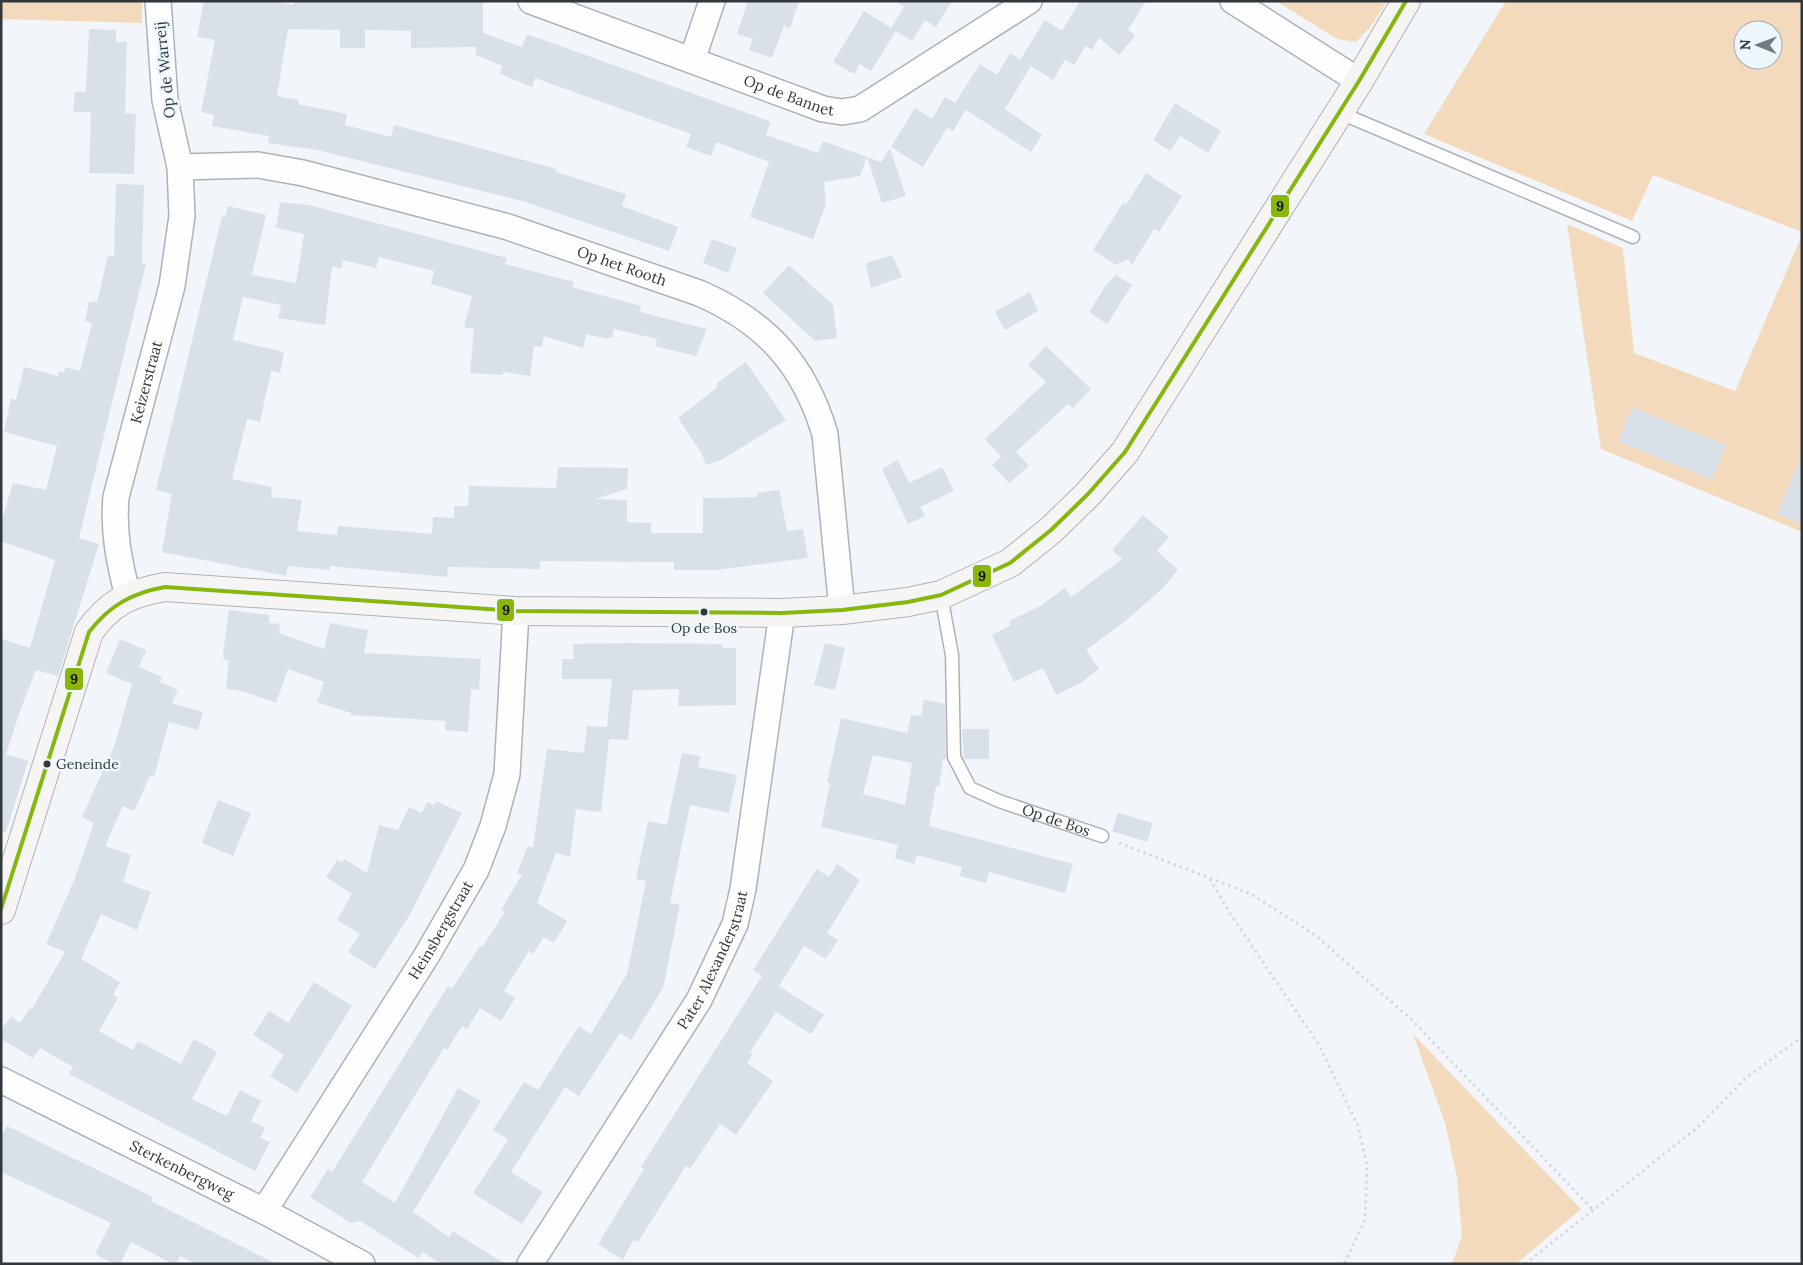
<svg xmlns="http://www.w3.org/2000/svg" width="1803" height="1265" font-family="Lora,serif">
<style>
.green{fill:#f4dabc;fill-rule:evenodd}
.building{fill:#d9e0e7;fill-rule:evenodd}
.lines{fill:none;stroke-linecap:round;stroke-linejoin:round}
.lane-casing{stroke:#aeb2b6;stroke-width:15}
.street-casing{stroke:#aeb2b6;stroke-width:28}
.secondary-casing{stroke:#aeb2b6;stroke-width:30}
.path{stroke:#d7d8d9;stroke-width:3;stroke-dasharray:2.5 4;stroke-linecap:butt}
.lane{stroke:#fdfefe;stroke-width:12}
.street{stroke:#fdfefe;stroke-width:25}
.secondary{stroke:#f7f5f3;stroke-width:28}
.bus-1-casing{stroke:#eef6fe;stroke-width:8}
.bus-1{stroke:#8ab609;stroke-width:4}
.bus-dot{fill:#32373c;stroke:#eef6fe;stroke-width:2}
.labels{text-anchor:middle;stroke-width:5;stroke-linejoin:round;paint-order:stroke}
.bus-label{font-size:14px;fill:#32373c;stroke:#eef6fe}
.street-label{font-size:15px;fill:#32373c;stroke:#eef6fe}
.line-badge{stroke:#eef6fe;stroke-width:2}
.pale-badge-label{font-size:14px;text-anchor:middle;font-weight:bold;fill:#111}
</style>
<rect width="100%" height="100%" fill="#f2f6fa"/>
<g class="green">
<polygon points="1,1 142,1 142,23 1,19"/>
<polygon points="1276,1 1387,1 1371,26 1356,42 1337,39"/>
<path d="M1506,1H1802V232L1653,175L1632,221L1424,134ZM1743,30H1773V60H1743Z"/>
<polygon points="1567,224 1623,248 1634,353 1735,391 1802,235 1802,532 1601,449"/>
<polygon points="1413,1034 1581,1209 1516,1264 1452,1264 1462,1236 1457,1178 1445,1123"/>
</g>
<g class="building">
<polygon points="204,1 272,1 294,5 294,1 483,1 483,33 522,47 527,34 750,114 771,122 766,135 818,153 823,141 867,157 860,176 824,182 826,204 813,239 750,217 769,162 716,142 711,156 686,147 691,134 535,78 532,87 500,74 503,66 476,55 476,47 411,48 411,31 365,30 365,48 340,48 340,30 288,29 277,96 299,100 298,104 347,114 345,125 391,137 394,125 557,169 556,172 626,194 622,206 678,227 669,251 522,201 317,150 268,143 269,136 212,126 214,115 201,112 215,40 197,37"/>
<polygon points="748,1 799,1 790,28 784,26 772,58 749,50 753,39 737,34"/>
<polygon points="895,1 952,1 936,27 925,20 912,41 896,31 871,71 860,64 854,74 833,62 864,11 891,28 904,7"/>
<polygon points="1080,1 1146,1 1128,30 1135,36 1119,55 1099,38 1092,50 1086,46 1074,65 1065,60 1053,80 1031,66 1005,109 1042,135 1031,152 966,110 953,131 944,126 947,128 923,167 891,147 915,108 932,119 945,97 955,103 980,64 997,75 1010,53 1020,60 1045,20 1062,31"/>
<polygon points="89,29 116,30 116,42 127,42 125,113 136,114 134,174 89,173 91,112 73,112 75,92 85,92 86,89"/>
<polygon points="1175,103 1221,131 1208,153 1180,136 1170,151 1153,140"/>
<polygon points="890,148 906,196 882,203 867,157 881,162"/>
<polygon points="1146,173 1182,196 1159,232 1154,229 1132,265 1128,259 1116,265 1093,250 1123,203 1126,205"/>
<polygon points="116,184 144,185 142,263 146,264 79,538 99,544 58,676 36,670 20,711 6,754 28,761 6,832 1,832 1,639 30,648 55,560 1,541 1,523 13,483 46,490 57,446 4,432 11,398 16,400 24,367 58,376 59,371 64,372 65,367 80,371 92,323 85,321 89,302 97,302 108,256 114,256"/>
<polygon points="280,202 309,205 507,258 505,264 574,282 572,287 641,306 640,312 707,329 696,356 655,346 657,339 614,329 612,338 609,337 608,339 586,334 583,348 544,336 542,347 534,346 530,376 503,372 503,375 470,373 474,329 464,327 472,296 431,284 434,271 379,257 376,268 343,260 342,268 332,267 325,325 278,318 281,305 243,297 233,340 284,352 280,373 271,371 260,422 247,419 232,479 272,487 271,497 302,500 297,531 337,535 338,526 432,534 433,517 454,518 454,506 468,506 469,486 556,488 558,467 628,468 627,489 595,499 627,500 627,522 651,523 651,533 703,533 703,498 757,497 757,493 779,490 787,531 803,529 808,558 716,570 674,570 674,562 540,561 540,569 448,567 447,577 330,566 330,570 288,566 286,576 162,552 172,494 156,490 222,216 225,217 228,206 266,215 252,275 296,283 304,234 276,228"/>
<polygon points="712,239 737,248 728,273 703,263"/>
<polygon points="892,255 902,277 871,288 866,263"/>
<polygon points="789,265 833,305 837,338 815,341 763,293"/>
<polygon points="1116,275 1132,285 1107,324 1089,312 1106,285"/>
<polygon points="1030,292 1038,311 1005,330 995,312"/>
<polygon points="1046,346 1091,389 1073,408 1068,404 1016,452 1029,466 1009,483 992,465 1001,457 985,439 1046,382 1028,365"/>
<polygon points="746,362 786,420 721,460 706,465 702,454 678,418 718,387 716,384"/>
<polygon points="1632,407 1726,445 1712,480 1618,441"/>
<polygon points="1802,455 1802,524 1777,514"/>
<polygon points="898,460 909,483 942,467 954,491 920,507 925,516 908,524 882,469"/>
<polygon points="1143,515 1169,537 1157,551 1178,570 1162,589 1123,623 1086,650 1099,669 1082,682 1056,695 1043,668 1014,682 992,635 1011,625 1009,621 1040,606 1065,588 1071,597 1122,559 1112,550"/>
<polygon points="229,610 269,615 269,623 280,624 279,633 324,649 330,623 368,630 364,653 481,659 479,690 471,689 468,732 445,730 446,721 351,715 351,713 317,702 324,682 288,669 276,703 242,691 226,689 229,661 224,660 223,655"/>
<polygon points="120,639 146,650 139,667 162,677 160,682 178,690 172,703 203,712 198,730 169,722 154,777 150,776 134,811 123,806 105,846 131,855 123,882 151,892 137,930 101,914 81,959 120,982 113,995 118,998 99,1031 133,1050 138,1041 181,1064 194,1039 217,1052 192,1099 227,1116 240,1090 261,1101 251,1121 265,1128 260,1138 270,1142 255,1171 69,1074 73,1067 40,1048 33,1058 1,1039 1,1030 11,1016 20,1023 30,1008 32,1009 65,952 46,944 75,878 94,823 82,817 114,747 132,684 106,673"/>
<polygon points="628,643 722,644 723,648 736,648 736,705 678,706 679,689 633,690 628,740 609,739 601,812 576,809 570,857 556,853 537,903 567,921 554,943 544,937 533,954 529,951 504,991 515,998 501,1021 480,1008 467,1029 462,1026 447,1050 444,1048 362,1182 395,1203 458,1088 481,1101 413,1212 449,1237 453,1231 505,1264 442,1264 422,1252 419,1258 360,1221 351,1223 310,1197 328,1169 332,1172 448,986 452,989 480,946 482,947 505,912 501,910 522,875 517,873 528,846 533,848 547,749 584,753 587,726 607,727 612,679 562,679 562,659 574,659 573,644"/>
<polygon points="825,643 845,648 835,690 814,685"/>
<path d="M924,700L945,704L946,759H943L939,786H936L929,826L1073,864L1065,893L989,872L986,883L960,876L962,867L917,855L914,864L895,858L898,845L821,827L830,783L827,782L841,718L907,733L911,715L921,716ZM873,755L912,763L905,805L863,794Z"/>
<polygon points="962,729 989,729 989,759 964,759"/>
<polygon points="682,753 700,756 698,767 737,775 729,813 690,805 670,903 680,905 663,988 631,1040 620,1033 579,1096 565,1087 511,1172 543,1192 522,1224 473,1193 508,1140 493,1130 524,1082 538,1090 579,1026 591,1034 627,974 646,881 636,879 648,821 667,825"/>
<polygon points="218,800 251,813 233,856 202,843"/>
<polygon points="436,801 462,813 409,916 375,969 348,952 360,934 337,920 352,894 326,877 337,860 342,863 344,859 367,873 379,825 398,830 409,807 422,813 427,802 434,805"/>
<polygon points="1118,813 1153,823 1147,842 1112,831"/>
<polygon points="837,864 860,880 827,933 838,940 826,959 804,946 779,986 824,1015 811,1034 776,1012 750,1052 753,1054 747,1063 773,1081 736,1135 720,1124 690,1169 686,1166 638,1242 633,1240 623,1260 598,1244 644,1169 641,1167 762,976 753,970 817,869 829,877"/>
<polygon points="314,982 352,1006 297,1093 270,1076 284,1055 253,1035 269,1011 288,1023"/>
<polygon points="7,1126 153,1197 151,1201 277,1264 196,1264 180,1256 176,1264 173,1264 131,1242 120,1264 114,1264 95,1254 111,1223 1,1172 1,1137"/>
</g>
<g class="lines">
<defs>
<g id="lane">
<polyline points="1338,112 1633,237"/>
<path id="s1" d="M941,595L952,655L954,757L970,788L999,801L1102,836"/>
</g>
<g id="street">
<path id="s2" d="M531,1L823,109L842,112L860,109L1029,1"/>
<polyline points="1233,1 1359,81"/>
<polyline points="692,60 712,1"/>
<path id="s3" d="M180,167L258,165L303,173L508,227L699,293C766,322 804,364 825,434L842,610"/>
<path id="s4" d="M128,596C119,562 113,532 116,497L172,286L182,216L180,167L165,100L158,1"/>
<path id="s5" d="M1,1080L264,1211L362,1264"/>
<path id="s6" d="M264,1211L427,955L476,870L493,826L507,774L516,611"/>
<path id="s7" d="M530,1264L699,1000L735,924L743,889L782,613"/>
</g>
<path id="secondary" d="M1,910L89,632C110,602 130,593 165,587L516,611L782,613L842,610L908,602L941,595L1010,563L1051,530L1088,494L1125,452L1359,81L1406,1"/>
</defs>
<use href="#lane" class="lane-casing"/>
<use href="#street" class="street-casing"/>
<use href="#secondary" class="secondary-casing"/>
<g class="path">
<polyline points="1119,843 1251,894 1315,935 1411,1019 1593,1210"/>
<polyline points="1210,879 1231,915 1319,1045 1358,1126 1367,1165 1365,1220 1344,1264"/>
<polyline points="1525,1264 1697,1128 1746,1078 1802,1037"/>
</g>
<use href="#lane" class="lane"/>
<use href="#street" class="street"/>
<use href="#secondary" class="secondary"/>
<defs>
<path id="bus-1" d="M1,909L89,632C110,605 132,593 165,587L516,611L782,613L842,610L908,602L941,595L1010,563L1051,530L1088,494L1125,452L1359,81L1406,1"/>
</defs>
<use href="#bus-1" class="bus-1-casing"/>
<use href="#bus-1" class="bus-1"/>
</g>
<g class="bus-dot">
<circle cx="704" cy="612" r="4.5"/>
<circle cx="47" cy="764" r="4.5"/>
</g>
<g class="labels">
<g class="bus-label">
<text x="704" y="633">Op de Bos</text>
<text x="56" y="769" text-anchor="start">Geneinde</text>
</g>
<g class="street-label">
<text transform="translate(165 70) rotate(-96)" y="5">Op de Warreij</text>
<text dy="5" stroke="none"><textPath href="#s2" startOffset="275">Op de Bannet</textPath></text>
<text dy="5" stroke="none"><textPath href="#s3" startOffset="456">Op het Rooth</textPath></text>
<text dy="5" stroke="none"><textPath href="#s4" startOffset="219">Keizerstraat</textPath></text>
<text dy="5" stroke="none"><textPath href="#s1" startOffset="290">Op de Bos</textPath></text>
<text dy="5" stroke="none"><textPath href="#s6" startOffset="332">Heinsbergstraat</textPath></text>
<text dy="5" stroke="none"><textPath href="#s7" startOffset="356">Pater Alexanderstraat</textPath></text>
<text dy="5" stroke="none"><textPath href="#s5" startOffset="202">Sterkenbergweg</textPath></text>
</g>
</g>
<g class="line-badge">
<rect x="1270" y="194" width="20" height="24" rx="5" fill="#8ab609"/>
<rect x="972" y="564" width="20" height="24" rx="5" fill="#8ab609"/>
<rect x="496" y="598" width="19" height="24" rx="5" fill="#8ab609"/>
<rect x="64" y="667" width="20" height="24" rx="5" fill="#8ab609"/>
</g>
<g class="pale-badge-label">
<text x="1280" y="211">9</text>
<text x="982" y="581">9</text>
<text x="506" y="615">9</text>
<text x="74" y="684">9</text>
</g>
<rect width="1803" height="1265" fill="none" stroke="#32373c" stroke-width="5"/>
<g transform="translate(1758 45) rotate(271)"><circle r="24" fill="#eef6fe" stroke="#a3aab0"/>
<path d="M0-4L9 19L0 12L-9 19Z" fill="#757a7e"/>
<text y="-8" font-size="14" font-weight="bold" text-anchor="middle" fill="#32373c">N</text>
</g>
</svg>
